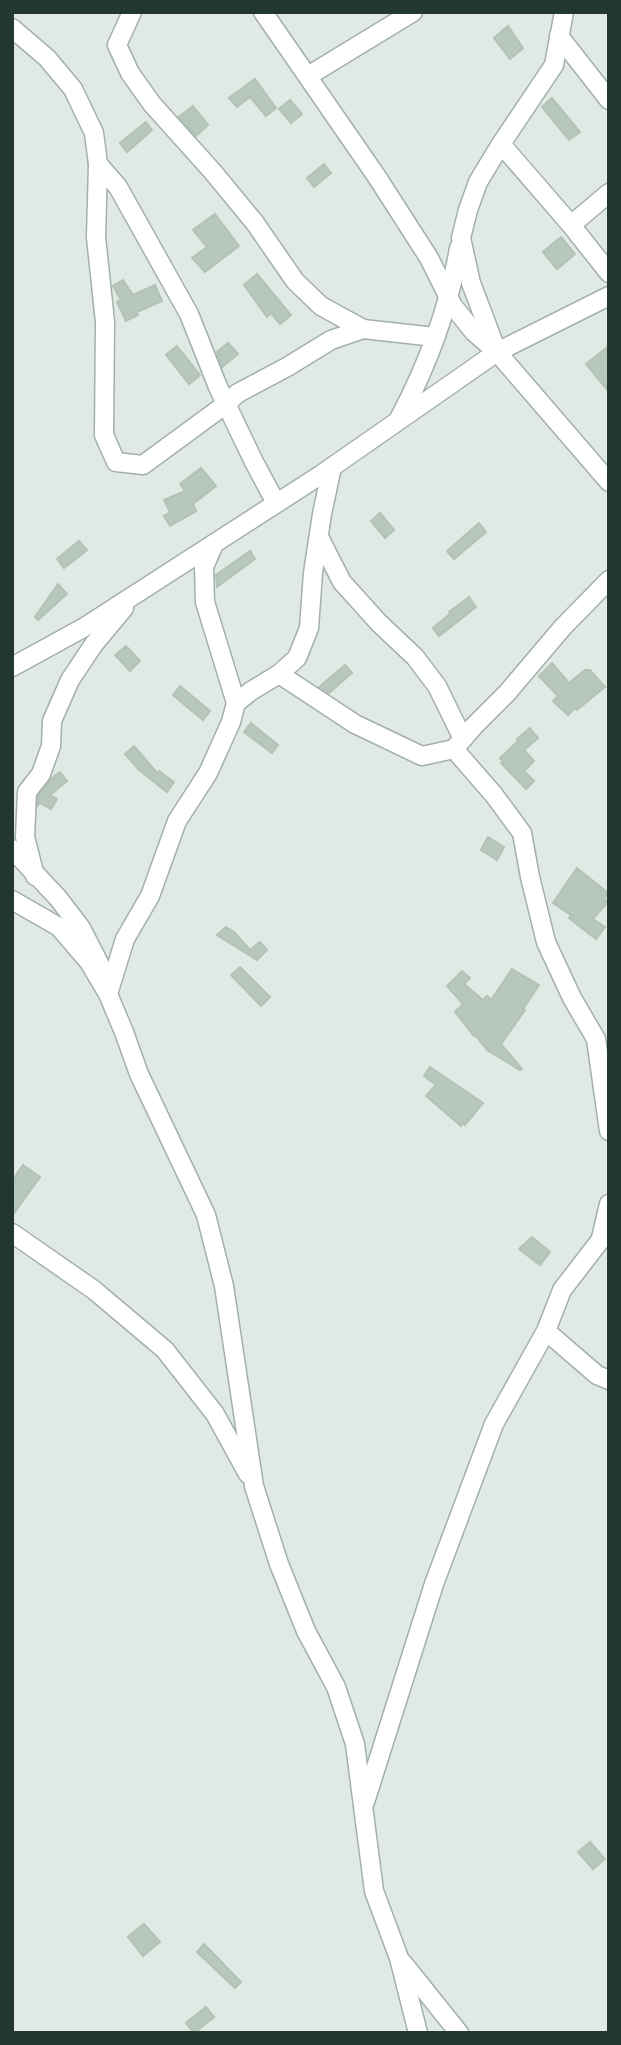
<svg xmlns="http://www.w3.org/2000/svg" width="621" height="2045" font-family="Karla,sans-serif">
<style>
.building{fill:#b8c7be;stroke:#b3c2b9;stroke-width:2}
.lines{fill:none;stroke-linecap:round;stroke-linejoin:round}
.minor-casing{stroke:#a3b0a9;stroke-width:21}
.minor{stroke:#fff;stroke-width:18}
</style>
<rect width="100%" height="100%" fill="#e0e9e3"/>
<g class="building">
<polygon points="508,26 523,48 510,59 494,38"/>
<polygon points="255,79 276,108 266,116 250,97 237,107 229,98"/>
<polygon points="552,98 580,132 569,140 542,107"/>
<polygon points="290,100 302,114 291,123 279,109"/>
<polygon points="193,106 208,125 196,136 179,117"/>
<polygon points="146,122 152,130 127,152 120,143"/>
<polygon points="324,164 331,173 314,187 307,178"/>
<polygon points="215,214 239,246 205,272 192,258 207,247 193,230"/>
<polygon points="561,237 575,254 557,269 543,252"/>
<polygon points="257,274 291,315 280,324 271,313 267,317 244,285"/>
<polygon points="123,280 133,295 155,285 162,301 137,312 138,315 126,321 117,302 121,300 113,286"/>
<polygon points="228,343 238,354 222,367 217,352"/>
<polygon points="177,346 200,375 189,384 166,355"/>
<polygon points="609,346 609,392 586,364"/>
<polygon points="201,468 216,486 193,504 196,511 170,526 164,516 170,512 164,500 185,491 180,484"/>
<polygon points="380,513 394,530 385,538 371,521"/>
<polygon points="479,523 486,532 454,559 447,551"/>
<polygon points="79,541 87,550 64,568 57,559"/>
<polygon points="250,551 255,559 217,587 216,575"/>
<polygon points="58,584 67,594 38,620 35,617"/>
<polygon points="469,597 476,607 439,636 433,628 450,614 449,612"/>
<polygon points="126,646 140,661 130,671 115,655"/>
<polygon points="552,663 569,683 585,670 590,670 605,687 577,710 575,708 568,715 553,701 558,696 539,676"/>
<polygon points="345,665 352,673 329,693 319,687"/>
<polygon points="180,686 210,711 203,720 173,695"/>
<polygon points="251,723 278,745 272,753 244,732"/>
<polygon points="530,728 538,738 524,750 534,761 524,771 534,781 526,789 501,763 503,762 500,758 518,741 517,739"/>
<polygon points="134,746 157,773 159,771 174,782 167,792 139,770 125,754"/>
<polygon points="60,772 67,781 50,795 57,799 51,809 40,803 38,805 38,796 51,779"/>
<polygon points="488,837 504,847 497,860 481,850"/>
<polygon points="577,868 608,893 604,899 608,902 593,919 605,927 596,939 569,918 571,915 553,903"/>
<polygon points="226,927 234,932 250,950 260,942 267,950 257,960 217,935"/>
<polygon points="240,967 270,997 261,1006 231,975"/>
<polygon points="512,969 539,985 523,1009 525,1010 501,1044 522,1069 520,1070 487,1050 475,1035 474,1036 455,1012 463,1004 447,986 462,971 470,978 464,984 483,1000 487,996 491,1000"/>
<polygon points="430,1067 483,1103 465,1125 463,1123 461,1126 426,1096 436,1085 424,1076"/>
<polygon points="23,1165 40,1177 12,1216 12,1181"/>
<polygon points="532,1237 550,1252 540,1265 519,1249"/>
<polygon points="590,1842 605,1859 593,1869 578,1852"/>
<polygon points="144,1924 160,1942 143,1956 128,1937"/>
<polygon points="204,1944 241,1982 235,1988 197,1952"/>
<polygon points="206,2007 214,2017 194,2033 186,2023"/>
</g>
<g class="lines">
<defs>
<g id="minor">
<polyline points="132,12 117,45 130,73 152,104 213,172 255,223 295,281 321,306 363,329"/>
<polyline points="263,12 377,177 429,258 453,306 474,332 497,352 609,482"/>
<polyline points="12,28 47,58 73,89 94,133 98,164 118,187 189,314 218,387 254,462 276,503"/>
<polyline points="559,36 609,100"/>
<polyline points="308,76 413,12"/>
<polyline points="501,144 571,225 609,273"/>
<polyline points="98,164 96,237 105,322 104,435 116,462 143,465 226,404 238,393 287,367 331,340 363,329 435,337"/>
<polyline points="571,225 609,193"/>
<polyline points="496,349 471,283 461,238 468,210 478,182 501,144 554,65 564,12"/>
<path d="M399,419C428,364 449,309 459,248"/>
<polyline points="319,537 342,582 379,623 415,657 437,686 463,739"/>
<polyline points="214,544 204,567 205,602 236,703"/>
<polyline points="609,580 563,627 507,693 474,726 454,749 494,795 522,833 530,877 546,942 572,998 596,1039 609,1131"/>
<polyline points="12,667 83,628 322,474 497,352 609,296"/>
<polyline points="279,674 297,658 309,628 313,573 322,514 332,467"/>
<polyline points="12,849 58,898 81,928 100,965"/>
<polyline points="35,876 25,837 27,792 41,774 51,746 52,721 70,680 94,644 124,608"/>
<polyline points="12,900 59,927 89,962 108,994 124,1032 139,1074 206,1215 224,1286 254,1486 279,1564 306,1631 336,1687 355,1744 374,1891 399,1958 418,2033"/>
<polyline points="108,994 125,939 150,896 177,821 208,773 231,722 236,703 251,691 279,674 355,724 422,756 454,749"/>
<polyline points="12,1233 94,1290 165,1350 215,1414 248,1474"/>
<polyline points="601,1238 609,1204"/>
<polyline points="546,1331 597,1375 609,1380"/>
<polyline points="365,1802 434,1584 494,1424 546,1331 562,1290 609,1229"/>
<polyline points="403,1963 459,2033"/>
</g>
</defs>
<use href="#minor" class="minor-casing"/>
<use href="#minor" class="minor"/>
</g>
<rect width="621" height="2045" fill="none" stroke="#22382e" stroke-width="28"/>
</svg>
